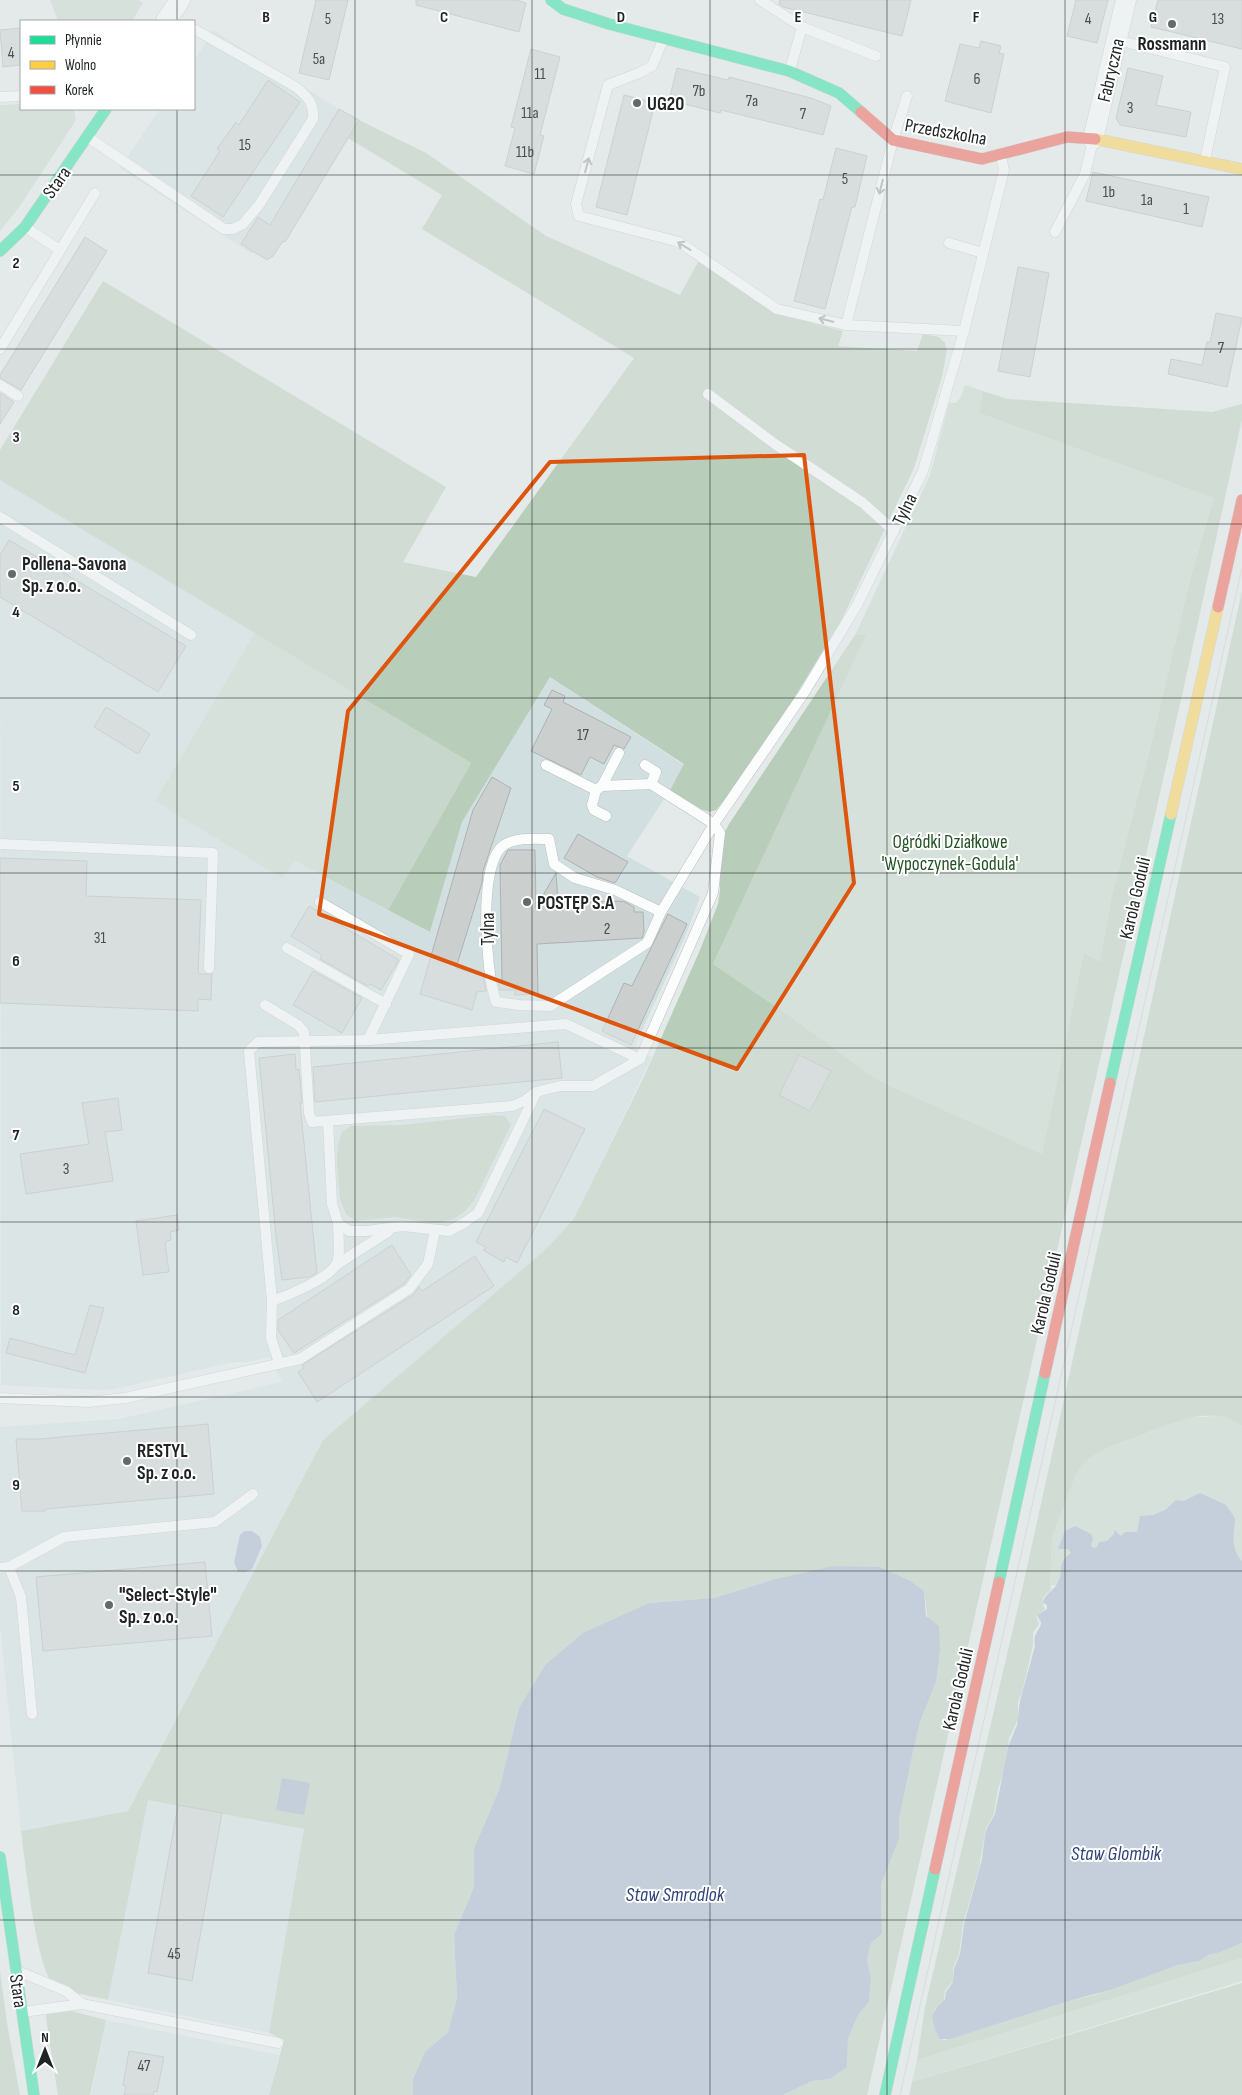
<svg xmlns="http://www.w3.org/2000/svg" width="1242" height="2095" font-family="'Sofia Sans Condensed',sans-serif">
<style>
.built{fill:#d2dfe0}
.green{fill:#c8d7cb}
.forest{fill:#b8cdba}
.water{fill:#a0afc9}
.building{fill:#cbcfce;stroke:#aeb2b2}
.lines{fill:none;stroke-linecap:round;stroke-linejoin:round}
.lane-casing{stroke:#bbc0c0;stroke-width:11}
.street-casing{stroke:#bbc0c0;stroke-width:21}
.fast-casing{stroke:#bbc0c0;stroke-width:12}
.slow-casing{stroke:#bbc0c0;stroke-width:12}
.jam-casing{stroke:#bbc0c0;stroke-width:12}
.lane{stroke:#fbfcfc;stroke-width:10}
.street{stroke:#fbfcfc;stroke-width:20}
.fast{stroke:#16e098;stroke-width:11}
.slow{stroke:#ffcf43;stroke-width:11}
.jam{stroke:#f24e42;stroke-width:11}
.tram{stroke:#cacbcb;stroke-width:1}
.oneway{stroke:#989a9a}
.marked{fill:none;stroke:#de560d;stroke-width:4;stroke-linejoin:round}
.grid{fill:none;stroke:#1f2323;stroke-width:1;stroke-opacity:0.55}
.poi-dot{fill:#646969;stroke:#fff;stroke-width:2}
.labels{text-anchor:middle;stroke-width:4;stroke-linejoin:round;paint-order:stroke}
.number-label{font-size:16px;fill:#4a4e4e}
.poi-label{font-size:19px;font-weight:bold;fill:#1f2323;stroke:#fff;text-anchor:start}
.street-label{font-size:19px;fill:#1f2323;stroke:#fff}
.park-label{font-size:19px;fill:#235224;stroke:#fff}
.water-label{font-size:20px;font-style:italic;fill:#2f4578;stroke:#fff}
.grid-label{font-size:16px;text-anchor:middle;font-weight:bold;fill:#1f2323;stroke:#fff;stroke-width:4;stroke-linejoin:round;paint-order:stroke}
</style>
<rect width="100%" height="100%" fill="#e4eaea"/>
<g class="built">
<polygon points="214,31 339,109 252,254 120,168 160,109 194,109 194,60"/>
<polygon points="0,480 255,632 155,801 282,877 295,861 430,932 462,822 550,677 684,765 670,790 627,856 700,897 685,937 634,1048 652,1057 573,1220 545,1250 323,1440 128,1811 21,1831 0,1626 0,1427 119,1419 282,1382 270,1357 248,1362 233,1362 115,1389 99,1390 1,1385"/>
<polygon points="148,1799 304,1829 269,2033 108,2000"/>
<polygon points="106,2020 279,2055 269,2095 91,2095"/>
</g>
<g class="green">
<polygon points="50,0 139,0 143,3 132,21 58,21"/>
<polygon points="21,104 21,109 74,109 76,120 20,206 0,231 0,105"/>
<polygon points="965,385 983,391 979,413 1214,498 1191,576 1152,741 1112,895 1100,963 1084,954 1042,1155 892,1087 872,1076 784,1012 713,964 865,636 855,635 930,475 949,403 956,403 961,397"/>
<polygon points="255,632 471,763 388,910 295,861 282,878 155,801"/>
<path d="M1215,1416L1229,1417L1242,1426V1662L1208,1556L1050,1586L1052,1537L1077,1472C1093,1447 1121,1444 1147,1433C1158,1429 1168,1422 1180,1420C1191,1417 1203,1417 1215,1416Z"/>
<polygon points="1242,1958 1242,1981 912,2082 917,2060"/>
</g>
<g class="forest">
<polygon points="359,120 426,153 546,236 680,295 699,260 775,313 843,331 838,346 917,351 923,334 939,337 945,343 947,350 942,377 914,468 842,619 785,713 735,788 716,810 709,812 701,809 670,790 684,764 550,677 462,822 430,932 388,910 471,763 0,480 0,450 103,281 446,487 403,562 476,577 634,358 422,229 442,195 348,138"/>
<path d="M983,391L1007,399L1212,412L1242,404V419L1187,673L867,2095H783L812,2081L830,2079L847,2067L848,2039L858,2015L869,2002L871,1978L867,1959L871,1943L882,1934L881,1885L899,1839V1818L913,1752L920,1722L936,1682L924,1591L772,1580L714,1598L649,1603L519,1708L499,1790L474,1848V1887L454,1935L457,1998L448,2032L425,2052L413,2079V2095H269L284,2040L269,2033L304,1829L148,1800L108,2000C97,1997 65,1992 56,1987C36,1974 25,1858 21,1831L128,1811L323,1440L545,1250L573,1220L643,1079L700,950L718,904L720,890L719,873L721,839L729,824L855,635H866L713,964L784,1012L872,1076L892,1087L1042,1154L1084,953L1100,962L1112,895L1152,741L1191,576L1214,498L979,413Z"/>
<path d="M1242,591V1426C1213,1402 1168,1425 1139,1436C1115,1445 1092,1450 1077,1472L1052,1537L1050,1586L1051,1589C1044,1597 1040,1598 1045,1609L1036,1616L1039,1624L1033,1633V1645L1022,1693L1018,1702V1719L1009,1739L1004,1770L998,1789L994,1814L986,1828L979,1868L963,1924L959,1954L953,1969V1981L945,1991L944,1999L934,2010L932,2024L940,2039L945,2040L1072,2000L1095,1995L1178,1965L1198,1961L1208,1955L1221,1952L1242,1943V1958L917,2060L925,2007L1022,1590Z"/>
<polygon points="492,1115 505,1116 511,1125 475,1199 465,1211 454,1219 436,1223 394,1217 356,1221 346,1214 340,1200 337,1161 338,1144 342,1132 351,1126 402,1125"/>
<polygon points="0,1971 7,2023 20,2095 0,2095"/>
<polygon points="1242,1983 1242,2095 909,2095 912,2082"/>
<polygon points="64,2009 106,2020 90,2095 58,2095 46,2018 47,2011"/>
</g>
<g class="water">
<path d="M1200,1493L1226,1505L1235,1518C1234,1535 1230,1548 1242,1561V1943L1221,1952L1208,1955L1199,1961L1178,1965L1110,1990L1072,2000L950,2039H940C929,2021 929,2013 945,1999L946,1992L953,1982L954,1969L960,1954L964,1924L982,1859L985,1835L987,1828L995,1814L1008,1747L1017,1725L1020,1701L1035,1646C1032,1632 1042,1629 1041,1622C1040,1620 1038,1618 1037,1615L1047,1609V1605L1043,1603C1044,1594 1053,1591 1057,1584C1065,1572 1056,1562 1071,1553L1068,1549H1058L1065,1531L1075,1526L1091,1534L1093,1538L1091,1546L1094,1548L1097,1547L1099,1542L1107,1541L1114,1534V1530L1121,1536L1125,1532H1137L1140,1516L1153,1515L1165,1510L1176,1500L1184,1501Z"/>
<polygon points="245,1531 252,1531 260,1537 262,1546 252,1569 245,1572 238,1572 234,1562 240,1535"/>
<polygon points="833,1566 880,1567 910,1581 924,1591 926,1616 939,1626 940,1648 936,1682 920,1722 913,1752 899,1819 899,1839 881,1885 882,1934 871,1943 867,1959 871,1978 869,2002 858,2015 848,2039 847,2067 830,2079 812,2081 783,2095 413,2095 413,2079 425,2052 448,2032 457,1998 454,1935 474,1887 474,1848 499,1790 519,1708 546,1664 583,1633 649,1603 714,1598 772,1580"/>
<polygon points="282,1778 310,1783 304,1815 276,1810"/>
</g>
<g class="building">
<polygon points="316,0 348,0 329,80 299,73"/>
<polygon points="416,0 516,0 526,3 519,32 416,5"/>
<polygon points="780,0 911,0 902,36 783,7 779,4"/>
<polygon points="1076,0 1108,0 1097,43 1067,36"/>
<polygon points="1158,0 1242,0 1242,49 1151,27"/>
<polygon points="21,28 21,65 3,67 0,30"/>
<polygon points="981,41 1001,46 999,53 1004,54 991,113 945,101 960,44 979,48"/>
<polygon points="531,49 560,57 540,135 544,136 534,174 505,166 515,128 511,127"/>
<polygon points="677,68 728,80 729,77 811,98 831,106 823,135 721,110 720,113 669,100"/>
<polygon points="1128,68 1163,76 1156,105 1191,112 1186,137 1120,125 1116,118"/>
<polygon points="268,80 300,102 223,217 191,196 220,151 217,149 236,122 239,125"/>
<polygon points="624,95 655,103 627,215 596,207"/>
<polygon points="339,109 359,120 285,242 283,241 273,256 267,260 241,244 258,217 270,225"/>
<polygon points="836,148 867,156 855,207 852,207 825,309 794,301 820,199 823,200"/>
<polygon points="1093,172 1209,197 1202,227 1086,201"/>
<polygon points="85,237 107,251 21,390 0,378 0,375"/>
<polygon points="1018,267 1049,273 1030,377 998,371"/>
<polygon points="1216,313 1242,318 1227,387 1168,374 1171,359 1202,365 1207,342 1210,342"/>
<polygon points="0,393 14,402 0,424"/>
<polygon points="9,540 186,646 158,692 0,597 0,555"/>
<polygon points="552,690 565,696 563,702 631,737 624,749 614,745 604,764 590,757 581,775 531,751 552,709 544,705"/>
<polygon points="106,707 150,734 138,754 94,727"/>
<polygon points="492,777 511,788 483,871 482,883 456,968 483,976 486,991 477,992 472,1010 420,994 473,810"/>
<polygon points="578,834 628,862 615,883 597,877 564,858"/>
<polygon points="508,850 535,850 536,907 556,873 558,903 620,901 625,902 634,907 634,912 643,912 644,932 642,938 537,944 538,994 515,995 515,990 500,990 498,980 502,981 500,865"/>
<polygon points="0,858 87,861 86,896 201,900 198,974 212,974 211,1000 198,999 198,1011 0,1003"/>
<polygon points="309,906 399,960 381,990 370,984 368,986 320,959 322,955 291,936"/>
<polygon points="668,914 687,924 631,1045 602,1031 624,983 632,986"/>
<polygon points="313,971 362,998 342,1033 293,1005"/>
<polygon points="558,1042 562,1078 315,1102 313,1067"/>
<polygon points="295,1054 296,1070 299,1069 302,1103 300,1103 317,1273 309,1277 282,1280 276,1236 259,1058"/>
<polygon points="799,1055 831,1071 810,1111 779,1095"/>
<polygon points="118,1098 122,1130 105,1132 113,1181 26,1194 20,1154 89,1144 82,1103"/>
<polygon points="544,1109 585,1129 517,1263 506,1257 504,1262 483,1250 487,1248 476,1242"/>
<polygon points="177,1215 179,1230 170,1232 171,1240 167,1241 165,1243 169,1272 143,1275 136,1221"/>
<polygon points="392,1245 411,1275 404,1284 294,1353 278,1330 278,1320"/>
<polygon points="475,1256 494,1286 317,1402 298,1372 304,1368 302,1365 413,1295 419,1287 422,1291"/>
<polygon points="90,1305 104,1308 85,1373 6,1353 10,1338 75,1355"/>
<polygon points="208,1424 214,1494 45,1509 45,1511 22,1511 16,1439 39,1439"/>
<polygon points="205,1562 212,1636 43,1651 36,1577"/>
<polygon points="178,1805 222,1813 192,1981 148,1973"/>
<polygon points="129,2051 164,2057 157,2092 154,2091 153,2095 124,2095 126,2086 123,2085"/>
</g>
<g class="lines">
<defs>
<g id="lane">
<polyline points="760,0 802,27"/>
<polyline points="663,40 652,66 639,73 608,85 576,204 579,216 679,242 777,309 846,325 893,140 907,96"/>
<polyline points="1117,40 1225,67 1205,160"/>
<polyline points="790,70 802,27 876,56"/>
<polyline points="0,97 21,96"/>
<path d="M89,138L224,229H233L243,224L259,205L313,119C314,103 308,97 296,87L194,29"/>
<polyline points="25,227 60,250"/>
<polyline points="1055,232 1085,174 1093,140"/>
<polyline points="949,243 983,253"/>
<polyline points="846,325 964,331"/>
<polyline points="0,349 95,193"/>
<polyline points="0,385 18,396"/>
<polyline points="708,394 775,444 863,503 894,531"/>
<polyline points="0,517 191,635"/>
<polyline points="619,753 602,786 651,784"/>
<polyline points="546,765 596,790 602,786"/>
<polyline points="596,790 592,805 594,810 606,816"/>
<polyline points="0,844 213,853 209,968"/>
<polyline points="320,902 409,954 368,1040"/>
<path d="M661,912L647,943L550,1006L519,1005L496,1002C486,974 477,863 504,845C517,837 535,839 549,839L554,864L575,878L615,890L661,912L714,824L804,693L857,605L923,471L964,331L1004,170L1001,156"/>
<polyline points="287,948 386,1004"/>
<polyline points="265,1005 298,1025 304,1032 309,1113 312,1122 512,1106 524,1101 536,1092 560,1086 593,1086 640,1059 713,893 720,833 714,824 651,784 656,772 645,765"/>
<polyline points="328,1121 332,1204 338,1223 349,1231 367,1231 403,1226 449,1231 464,1223 478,1213 536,1093"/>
<polyline points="336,1265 389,1231"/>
<path d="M272,1301C289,1295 326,1280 336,1265C341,1258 338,1233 338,1223"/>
<polyline points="279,1363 271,1338 272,1301 249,1051 258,1042 368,1040 566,1024 640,1059"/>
<polyline points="0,1398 88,1402 125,1398 300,1359 409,1289 428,1264 435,1230"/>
<polyline points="9,1567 21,1597 32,1714"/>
<polyline points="0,1568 9,1567 64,1537 215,1522 253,1494"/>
<polyline points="20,1972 66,1991 82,2004 23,2012"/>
<polyline points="82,2004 278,2043"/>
</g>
<g id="street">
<polyline points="166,21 180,0"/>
<polyline points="1093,139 1126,0"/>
</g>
<g id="fast">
<polyline points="551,0 563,9 609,24 789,71 839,93 861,112"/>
<polyline points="0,251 25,227 106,109"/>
<polyline points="1110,1083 1171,814"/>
<polyline points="999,1582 1045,1373"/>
<polyline points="0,1857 34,2095"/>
<polyline points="885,2095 935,1869"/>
</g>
<g id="slow">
<polyline points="1095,139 1242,169"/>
<polyline points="1171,814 1218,607"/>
</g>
<g id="jam">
<polyline points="861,112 893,140 982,159 1067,137 1095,139"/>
<polyline points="1218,607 1242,500"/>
<polyline points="1045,1373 1110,1083"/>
<polyline points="935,1869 999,1582"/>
</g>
</defs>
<use href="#lane" class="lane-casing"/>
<use href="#street" class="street-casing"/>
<use href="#fast" class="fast-casing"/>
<use href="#slow" class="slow-casing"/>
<use href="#jam" class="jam-casing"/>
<use href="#lane" class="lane"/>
<use href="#street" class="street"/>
<use href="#fast" class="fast"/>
<use href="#slow" class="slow"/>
<use href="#jam" class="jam"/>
<polyline class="tram" points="900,2095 1242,568"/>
</g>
<defs><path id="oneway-shaft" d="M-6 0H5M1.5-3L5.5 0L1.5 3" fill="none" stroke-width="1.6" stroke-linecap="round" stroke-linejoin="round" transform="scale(1.25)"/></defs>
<g class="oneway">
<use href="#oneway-shaft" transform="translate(587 165) rotate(-75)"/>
<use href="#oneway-shaft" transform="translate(881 187) rotate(104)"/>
<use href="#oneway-shaft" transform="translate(684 246) rotate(-149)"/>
<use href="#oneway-shaft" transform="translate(826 320) rotate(-167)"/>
</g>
<path d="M0 0H1242V2095H0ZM804,455L854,883L737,1069L319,914L348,711L550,462Z" fill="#e4eaea" fill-opacity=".55" fill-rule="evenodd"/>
<path class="marked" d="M804,455L854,883L737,1069L319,914L348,711L550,462Z"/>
<path class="grid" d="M177,0V21M355,0V2095M532,0V2095M710,0V2095M887,0V2095M1065,0V2095M177,109V2095M0,175H1242M0,349H1242M0,524H1242M0,698H1242M0,873H1242M0,1048H1242M0,1222H1242M0,1397H1242M0,1571H1242M0,1746H1242M0,1920H1242"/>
<g class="poi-dot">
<circle cx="1172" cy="24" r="5"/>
<circle cx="637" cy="103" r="5"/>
<circle cx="12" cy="574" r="5"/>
<circle cx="527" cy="902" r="5"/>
<circle cx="127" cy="1461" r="5"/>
<circle cx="109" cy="1605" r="5"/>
</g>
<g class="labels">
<g class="number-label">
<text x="328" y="24">5</text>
<text x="1088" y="24">4</text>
<text x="1218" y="24">13</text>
<text x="11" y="58">4</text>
<text x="319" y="64">5a</text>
<text x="540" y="79">11</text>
<text x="977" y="84">6</text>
<text x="699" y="96">7b</text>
<text x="752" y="106">7a</text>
<text x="1130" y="113">3</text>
<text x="530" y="118">11a</text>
<text x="803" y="119">7</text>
<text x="245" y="150">15</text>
<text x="525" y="157">11b</text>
<text x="845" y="184">5</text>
<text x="1109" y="197">1b</text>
<text x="1147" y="205">1a</text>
<text x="1186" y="214">1</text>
<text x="1221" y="353">7</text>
<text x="583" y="740">17</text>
<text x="607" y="934">2</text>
<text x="100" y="943">31</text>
<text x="66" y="1174">3</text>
<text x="174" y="1959">45</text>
<text x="144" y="2071">47</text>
</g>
<g class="poi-label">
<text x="1172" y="50" text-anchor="middle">Rossmann</text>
<text x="647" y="110">UG20</text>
<text x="22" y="570">Pollena-Savona<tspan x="22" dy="22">Sp. z o.o.</tspan></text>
<text x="537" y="909">POSTĘP S.A</text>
<text x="137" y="1457">RESTYL<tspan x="137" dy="22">Sp. z o.o.</tspan></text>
<text x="119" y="1601">"Select-Style"<tspan x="119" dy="22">Sp. z o.o.</tspan></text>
</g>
<g class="street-label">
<text transform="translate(1110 70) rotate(-77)" y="7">Fabryczna</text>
<text transform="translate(946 131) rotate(10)" y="7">Przedszkolna</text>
<text transform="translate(56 182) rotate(-55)" y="7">Stara</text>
<text transform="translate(904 509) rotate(-64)" y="7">Tylna</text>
<text transform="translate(1134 898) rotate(-77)" y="7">Karola Goduli</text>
<text transform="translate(487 929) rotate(-90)" y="7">Tylna</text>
<text transform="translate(1045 1293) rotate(-77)" y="7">Karola Goduli</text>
<text transform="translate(957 1689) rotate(-77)" y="7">Karola Goduli</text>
<text transform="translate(19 1991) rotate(82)" y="7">Stara</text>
</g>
<g class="park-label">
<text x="950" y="848">Ogródki Działkowe<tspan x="950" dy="22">'Wypoczynek-Godula'</tspan></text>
</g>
<g class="water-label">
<text x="1116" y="1860">Staw Glombik</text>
<text x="675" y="1901">Staw Smrodlok</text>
</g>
</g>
<g class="grid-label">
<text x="266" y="22">B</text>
<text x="444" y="22">C</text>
<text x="621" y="22">D</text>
<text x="798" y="22">E</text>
<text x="976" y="22">F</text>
<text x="1153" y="22">G</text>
<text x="16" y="268">2</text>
<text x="16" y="442">3</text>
<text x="16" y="617">4</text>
<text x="16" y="791">5</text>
<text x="16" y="966">6</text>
<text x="16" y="1140">7</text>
<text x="16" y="1315">8</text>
<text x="16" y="1490">9</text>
</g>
<rect x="20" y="20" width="175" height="90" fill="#ffffff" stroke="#a5a7a7"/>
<rect x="30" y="36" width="25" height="8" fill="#16e098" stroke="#a5a7a7"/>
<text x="65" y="45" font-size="15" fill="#1f2323">Płynnie</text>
<rect x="30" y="61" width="25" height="8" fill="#ffcf43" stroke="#a5a7a7"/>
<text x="65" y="70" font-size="15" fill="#1f2323">Wolno</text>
<rect x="30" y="86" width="25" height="8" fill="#f24e42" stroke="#a5a7a7"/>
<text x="65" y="95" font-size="15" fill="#1f2323">Korek</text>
<g transform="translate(45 2050)" stroke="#ffffff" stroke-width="4" paint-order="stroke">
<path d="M0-4L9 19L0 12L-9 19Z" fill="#1f2323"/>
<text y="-8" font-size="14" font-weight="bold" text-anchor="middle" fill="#1f2323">N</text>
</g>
</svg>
